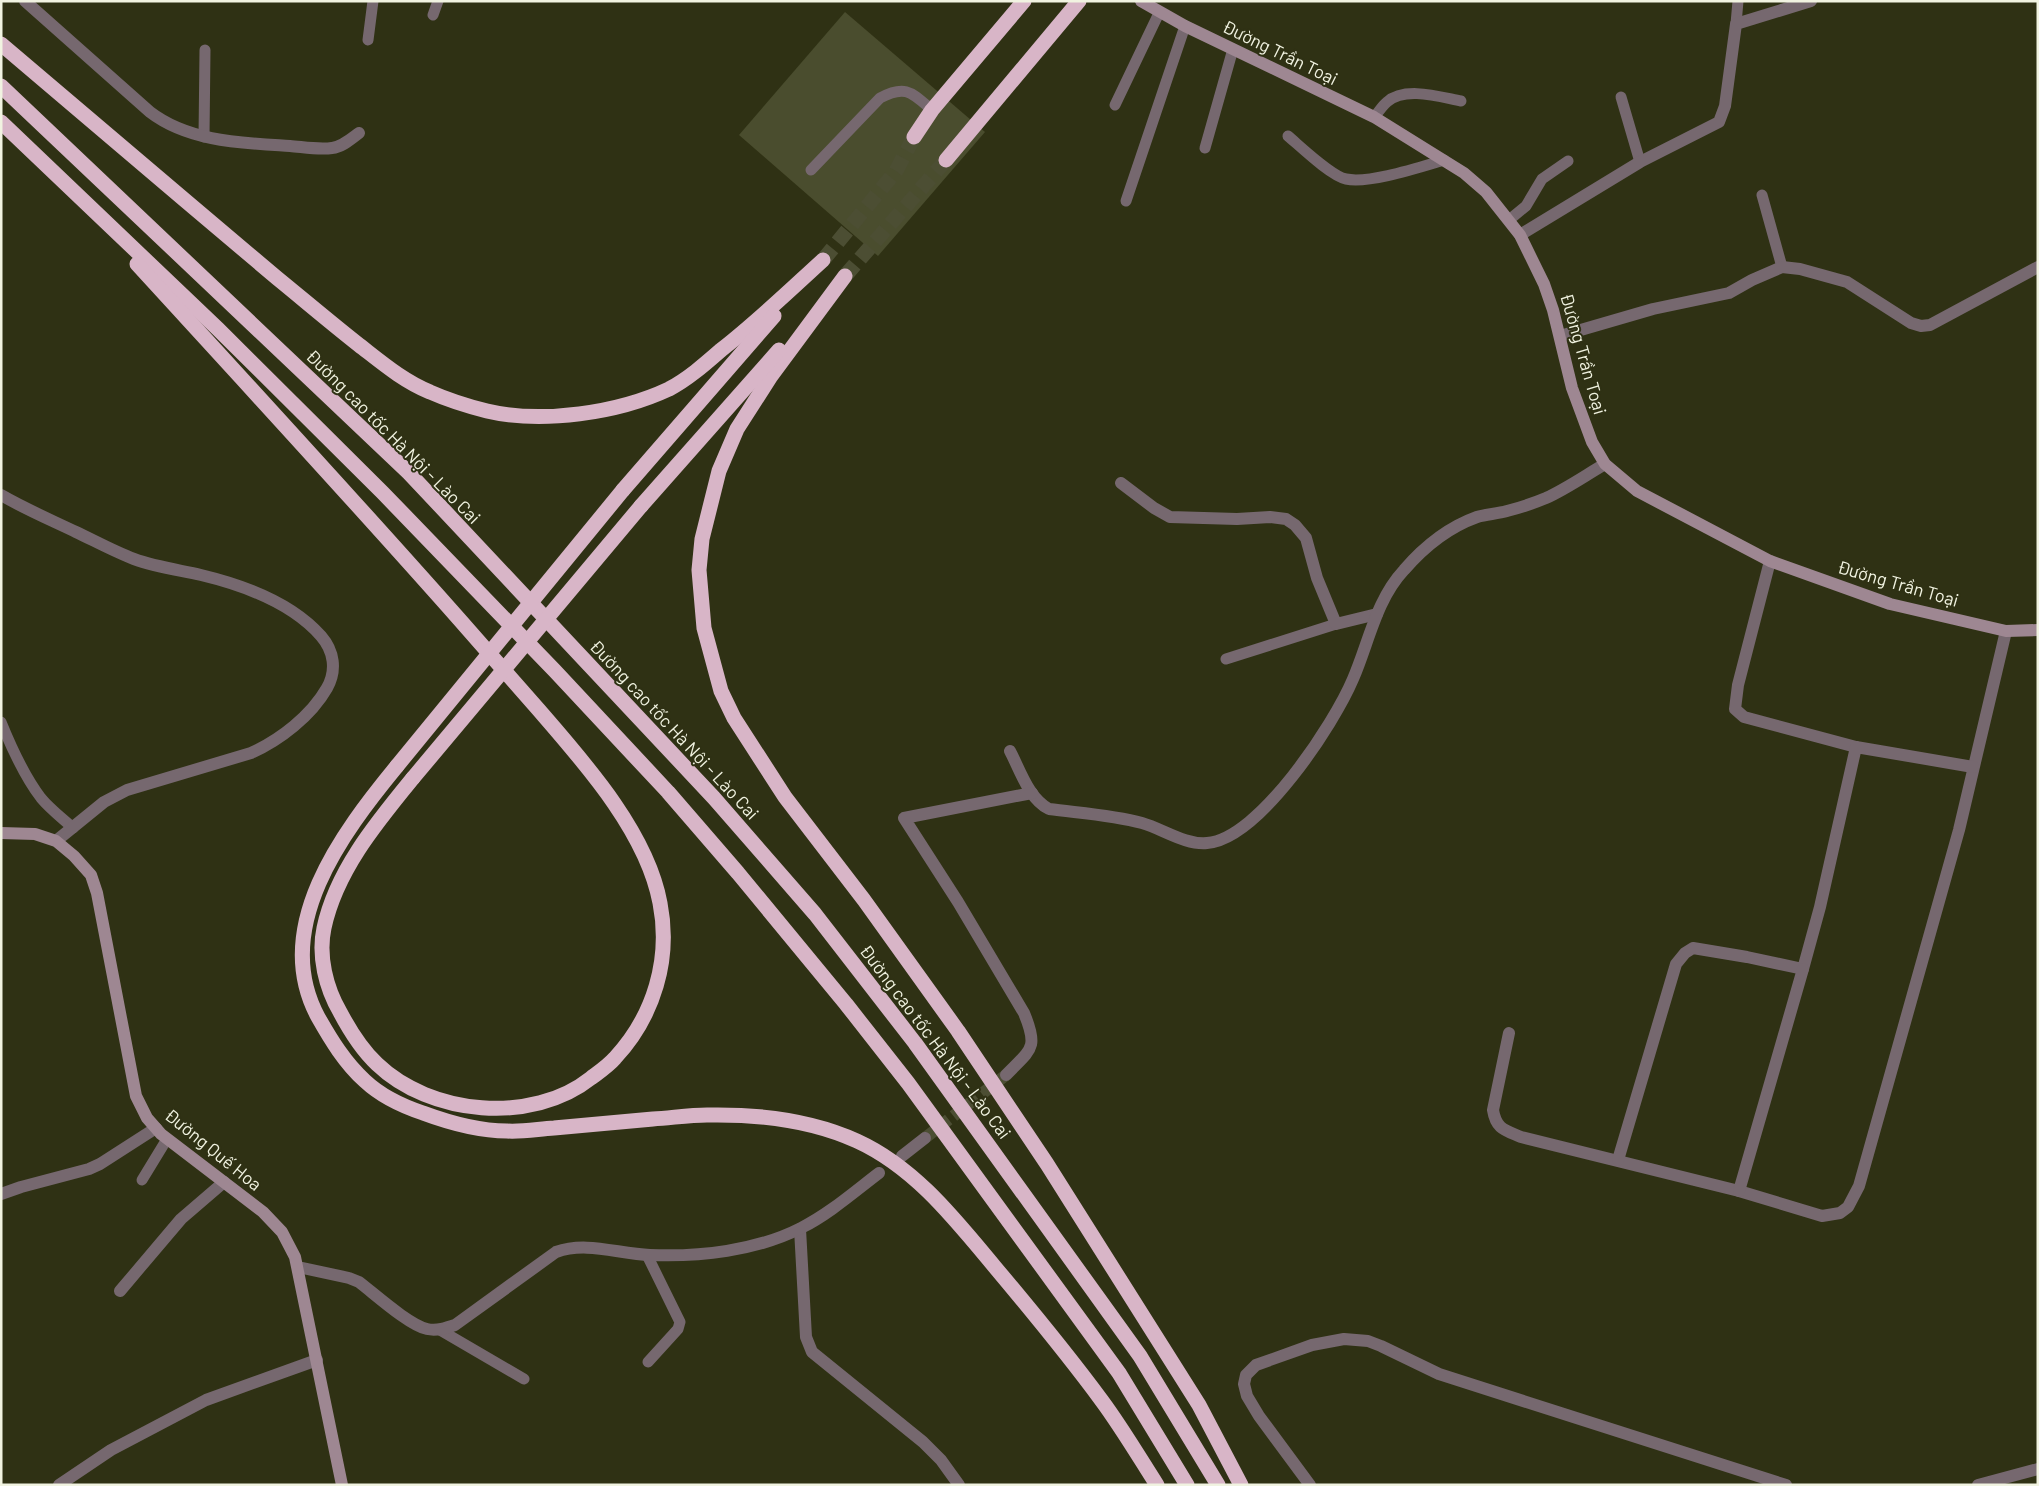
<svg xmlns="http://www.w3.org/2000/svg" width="2039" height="1486" font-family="Barlow,sans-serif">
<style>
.building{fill:#4a4d2e}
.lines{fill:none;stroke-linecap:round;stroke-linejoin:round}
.street-tunnel{stroke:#4c4e33;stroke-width:12;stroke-dasharray:12 6;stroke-linecap:butt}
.highway-tunnel{stroke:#4c4e33;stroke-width:15;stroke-dasharray:15 8;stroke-linecap:butt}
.lane{stroke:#76686f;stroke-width:11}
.street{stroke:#76686f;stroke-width:12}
.secondary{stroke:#9e8792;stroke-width:12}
.highway{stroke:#d8b5c7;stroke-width:15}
.highway-bridge{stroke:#d8b5c7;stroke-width:15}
.labels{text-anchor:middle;stroke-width:4;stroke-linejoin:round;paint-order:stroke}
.street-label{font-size:18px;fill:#f1f3e1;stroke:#2f3114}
</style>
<rect width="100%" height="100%" fill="#2f3114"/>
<polygon class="building" points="845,12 985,132 878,256 739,135"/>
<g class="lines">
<polyline class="street-tunnel" points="925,1138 1006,1075"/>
<g class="highway-tunnel">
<polyline points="823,260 896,171 914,137"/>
<polyline points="845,276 946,160"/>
</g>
<g class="lane">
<polyline points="433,15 438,1"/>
<polyline points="1736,24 1738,1"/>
<polyline points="368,40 373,1"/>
<polyline points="1621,97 1640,162"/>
<polyline points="1115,105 1159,13"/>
<path d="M1374,117C1378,113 1382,106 1387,102C1405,86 1440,97 1461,101"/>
<path d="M1288,136C1301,147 1331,176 1346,179C1369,184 1420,167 1444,160"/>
<polyline points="204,137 205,50"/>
<polyline points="1205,148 1233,49"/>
<path d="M811,170L880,98C906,84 912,93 932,110"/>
<polyline points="1762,195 1782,267"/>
<polyline points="1126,201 1185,26"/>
<polyline points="1509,220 1526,206 1542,179 1568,161"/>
<polyline points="1226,659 1336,624"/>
<path d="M1,722C12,749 24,776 41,798C50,809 62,818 73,828"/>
<polyline points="142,1180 167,1139"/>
<polyline points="647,1255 680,1322 678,1329 648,1362"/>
<polyline points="440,1330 524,1379"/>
</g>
<g class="street">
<path d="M25,1L150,112C189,142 243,143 290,146C303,147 319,150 332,148C342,147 351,139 359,133"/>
<polyline points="1520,235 1640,162 1719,122 1725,106 1736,24 1811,1"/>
<polyline points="1560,336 1653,309 1729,293 1752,280 1782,267 1800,269 1847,282 1911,323 1921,326 1930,325 2038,267"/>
<polyline points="1121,483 1154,508 1170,517 1237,519 1270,517 1286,519 1295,525 1306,538 1317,578 1336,624 1377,614"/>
<path d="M1,495C25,509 51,520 76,532C95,541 115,552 134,559C156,567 179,570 201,575C243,585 292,603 321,636C334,651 337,670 327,688C311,716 280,740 251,753L127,790L104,802L56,841"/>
<polyline points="1770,561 1738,685 1735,709 1744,717 1856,747"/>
<path d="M1010,751C1020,770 1029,799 1049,809C1079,813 1113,815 1142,823C1163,829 1185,845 1207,843C1259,839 1334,724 1353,679C1369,642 1376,600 1404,570C1423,548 1449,527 1477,517C1486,514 1497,514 1507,511C1519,508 1534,503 1546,498C1566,489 1586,475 1605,464"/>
<path d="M1509,1033L1493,1110C1496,1129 1505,1130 1521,1137L1739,1191L1822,1216L1840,1213L1848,1207L1859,1186L1959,830L2006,631"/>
<path d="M1006,1075C1031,1049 1039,1049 1024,1013L958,902L904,818L1032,793"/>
<polyline points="902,1156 925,1138"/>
<polyline points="1618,1160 1676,964 1685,953 1693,948 1747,957 1803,969 1820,907 1856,747 1973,767"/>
<polyline points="1739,1191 1803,969"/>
<polyline points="1,1194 21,1187 89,1169 100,1164 156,1128"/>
<polyline points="800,1229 806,1337 812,1352 923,1442 941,1460 959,1485"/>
<path d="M298,1267L349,1278L359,1282C376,1295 409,1325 427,1329C437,1331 446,1328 455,1325L556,1252C587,1241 618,1254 650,1255C699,1257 756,1251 801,1228C829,1214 854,1192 879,1173"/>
<polyline points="120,1291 181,1219 224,1182"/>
<polyline points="59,1485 111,1450 206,1400 317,1360"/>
<polyline points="1310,1485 1259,1416 1247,1396 1244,1384 1246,1375 1256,1365 1312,1345 1344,1339 1368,1341 1381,1346 1439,1374 1786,1485"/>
<polyline points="1978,1485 2038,1469"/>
</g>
<g class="secondary">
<polyline points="1141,1 1185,26 1374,117 1464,173 1486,192 1520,235 1544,284 1553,310 1572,388 1592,442 1605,464 1637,491 1770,561 1890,604 2006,631 2038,630"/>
<polyline points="1,833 35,834 56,841 74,856 91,875 97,893 136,1096 147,1118 161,1134 263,1212 282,1232 295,1257 342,1485"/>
</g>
<g class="highway">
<path d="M1,44C93,123 185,200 277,278C304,300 331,323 359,345C381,362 403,381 430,392C448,400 467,406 487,411C542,424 618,413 669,389C688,379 705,364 721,350C757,322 789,291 823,260"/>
<polyline points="1,86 409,473 714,798 815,914 915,1043 1140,1356 1218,1485"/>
<polyline points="1,122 218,329 383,493 555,671 668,792 738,873 846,1004 908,1083 1119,1373 1187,1485"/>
<polyline points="914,137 932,110 1024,1"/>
<polyline points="946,160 1079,1"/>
<path d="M137,264C245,382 353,499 459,619C485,649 512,679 538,709C584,762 647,832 660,903C671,959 654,1016 615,1058C608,1066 599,1072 591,1078C532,1125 430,1115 377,1064C361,1049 350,1031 340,1012C326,988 318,956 324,928C336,871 377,822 413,778"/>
<polyline points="845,276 771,376 737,429 719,471 702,539 699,570 704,628 721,691 734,718 785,797 864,900 958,1031 1047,1164 1199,1405 1241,1485"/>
<polyline points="623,490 774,316"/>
<polyline points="641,506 779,350"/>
<path d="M397,766C342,833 270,928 318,1017C331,1040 345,1063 365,1081C381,1096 402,1106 423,1113C450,1123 478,1131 507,1131C522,1132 538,1129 554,1128C587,1125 620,1122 653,1119C671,1118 689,1115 707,1115C757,1114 811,1120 857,1141C914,1167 954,1218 994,1266C1031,1310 1068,1355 1102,1401C1122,1428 1139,1457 1157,1485"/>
</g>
<g class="highway-bridge">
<polyline points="397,766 623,490"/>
<polyline points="413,778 641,506"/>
</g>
</g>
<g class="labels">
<g class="street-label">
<text transform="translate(1280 53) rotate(26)" y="6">Đường Trần Toại</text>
<text transform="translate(1583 354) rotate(74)" y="6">Đường Trần Toại</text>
<text transform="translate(393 437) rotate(45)" y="6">Đường cao tốc Hà Nội - Lào Cai</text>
<text transform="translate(1898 584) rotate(16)" y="6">Đường Trần Toại</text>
<text transform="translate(674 730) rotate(47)" y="6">Đường cao tốc Hà Nội - Lào Cai</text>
<text transform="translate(935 1042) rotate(53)" y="6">Đường cao tốc Hà Nội - Lào Cai</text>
<text transform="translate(213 1150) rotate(39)" y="6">Đường Quế Hoa</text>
</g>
</g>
<rect width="2039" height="1486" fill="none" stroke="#f1f3e1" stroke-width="5"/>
</svg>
